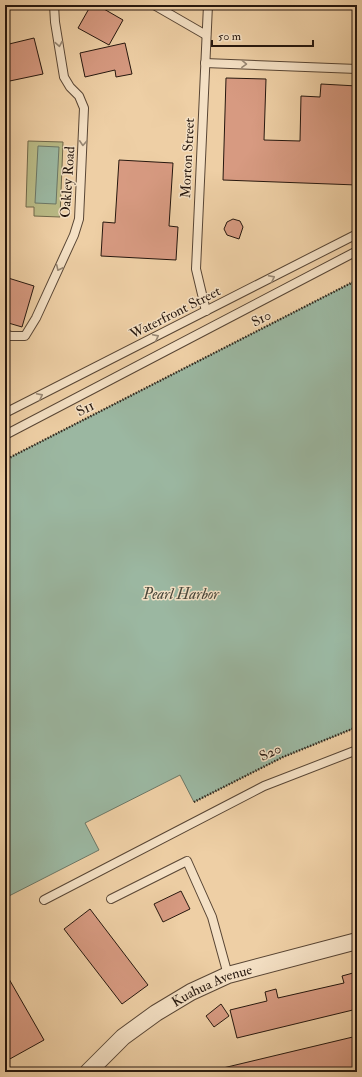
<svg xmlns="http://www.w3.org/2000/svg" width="362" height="1077" font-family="'IM FELL Double Pica',serif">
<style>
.green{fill:#b9ba86;stroke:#70684a}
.water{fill:#9bb7a1;stroke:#6c7766}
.building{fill:#d79a81;stroke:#26170e}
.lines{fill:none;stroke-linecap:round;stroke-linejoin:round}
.service-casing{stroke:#584534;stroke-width:10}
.minor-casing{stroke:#584534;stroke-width:18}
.path{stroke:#26170e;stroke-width:2.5;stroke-dasharray:1 2;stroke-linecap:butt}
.service{stroke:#f4e0c4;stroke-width:8}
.minor{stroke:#f4e0c4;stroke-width:16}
.oneway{stroke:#978672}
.labels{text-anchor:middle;stroke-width:3;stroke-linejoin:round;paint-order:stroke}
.street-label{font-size:14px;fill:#26170e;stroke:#f4e0c4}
.water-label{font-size:15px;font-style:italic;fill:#49473a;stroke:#f4e0c4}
</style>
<rect width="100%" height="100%" fill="#eecfa5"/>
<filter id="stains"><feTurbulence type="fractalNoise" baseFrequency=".005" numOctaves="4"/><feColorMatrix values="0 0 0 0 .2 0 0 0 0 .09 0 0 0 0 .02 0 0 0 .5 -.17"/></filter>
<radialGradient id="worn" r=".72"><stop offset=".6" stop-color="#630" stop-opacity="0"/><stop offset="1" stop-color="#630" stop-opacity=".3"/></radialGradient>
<polygon class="green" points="28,141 63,142 60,217 34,216 34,207 26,207"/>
<g class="water">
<polygon points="38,146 59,147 56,204 35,203"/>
<polygon points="357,280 357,727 283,757 194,802 180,775 85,823 99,850 5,898 5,460"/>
</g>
<g class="building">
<polygon points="91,5 97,5 123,20 109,45 78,28"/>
<polygon points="34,38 43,74 5,82 5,45"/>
<polygon points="125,43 132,74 116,77 115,70 85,77 80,53"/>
<polygon points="226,78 266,79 264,140 300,141 301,96 320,97 321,84 357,86 357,185 223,180"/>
<polygon points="119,160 173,163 169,226 178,227 176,260 101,256 103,222 115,223"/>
<polygon points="233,219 240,221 243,227 239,239 227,235 224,229 227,222"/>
<polygon points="5,277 34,286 22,327 5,322"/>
<polygon points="181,891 190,909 163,922 154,904"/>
<polygon points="90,909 148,985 122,1004 64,929"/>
<polygon points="5,972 44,1040 8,1060 5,1054"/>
<polygon points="353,973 354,978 357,978 357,1009 237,1038 230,1010 267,1001 265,992 276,989 278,998 344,983 342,976"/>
<polygon points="221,1004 229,1016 214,1027 206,1016"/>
<polygon points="357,1036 357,1072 223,1072 223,1068"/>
</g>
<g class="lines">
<defs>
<g id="service">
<polyline points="154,5 206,35"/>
<polyline points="205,63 357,69"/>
<polyline points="206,311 196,269 208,5"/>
<polyline points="5,334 11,336 25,336 36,318 74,235 79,219 84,108 79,96 70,87 64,77 55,22 54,5"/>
<polyline points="5,413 357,234"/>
<polyline points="5,435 357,251"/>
<polyline points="111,899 187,861 212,917 228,975"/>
<polyline points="44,900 264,786 357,750"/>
</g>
<g id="minor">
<path id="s1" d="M88,1072L123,1037L156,1013L191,992L228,975L357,941"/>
</g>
</defs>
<use href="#service" class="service-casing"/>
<use href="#minor" class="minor-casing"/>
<g class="path">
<polyline points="5,460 357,280"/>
<polyline points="194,802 283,757 357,727"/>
</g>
<use href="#service" class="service"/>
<use href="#minor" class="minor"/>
</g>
<defs><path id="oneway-chevron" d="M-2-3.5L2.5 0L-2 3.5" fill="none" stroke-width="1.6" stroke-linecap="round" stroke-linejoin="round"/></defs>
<g class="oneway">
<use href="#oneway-chevron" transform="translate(59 44) rotate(80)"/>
<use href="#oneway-chevron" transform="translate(244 64) rotate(2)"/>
<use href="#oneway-chevron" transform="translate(83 143) rotate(93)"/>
<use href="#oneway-chevron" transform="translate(59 268) rotate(115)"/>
<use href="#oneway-chevron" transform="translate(272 278) rotate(-27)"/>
<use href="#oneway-chevron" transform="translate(156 337) rotate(-27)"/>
<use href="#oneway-chevron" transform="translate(40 396) rotate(-27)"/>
</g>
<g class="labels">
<g class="street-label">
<text transform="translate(187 158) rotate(-87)" y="5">Morton Street</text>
<text transform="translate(67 182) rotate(-86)" y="5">Oakley Road</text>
<text transform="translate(175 312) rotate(-27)" y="5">Waterfront Street</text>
<text transform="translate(261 318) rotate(-27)" y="5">S10</text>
<text transform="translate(85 408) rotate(-27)" y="5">S11</text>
<text transform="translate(270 752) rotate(-26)" y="5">S20</text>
<text dy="5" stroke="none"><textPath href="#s1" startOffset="153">Kuahua Avenue</textPath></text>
</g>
<g class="water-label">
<text x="181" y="599">Pearl Harbor</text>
</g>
</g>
<rect width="362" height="1077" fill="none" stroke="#eecfa5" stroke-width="20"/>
<rect x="6" y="6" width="350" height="1065" fill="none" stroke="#26170e" stroke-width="2"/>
<rect x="10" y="10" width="342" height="1057" fill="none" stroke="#26170e"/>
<path d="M212 40v6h101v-6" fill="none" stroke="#26170e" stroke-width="2"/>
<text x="218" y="40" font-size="12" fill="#26170e" stroke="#f4e0c4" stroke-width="3" paint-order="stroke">50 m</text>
<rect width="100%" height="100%" filter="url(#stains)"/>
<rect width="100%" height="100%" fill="url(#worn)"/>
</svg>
